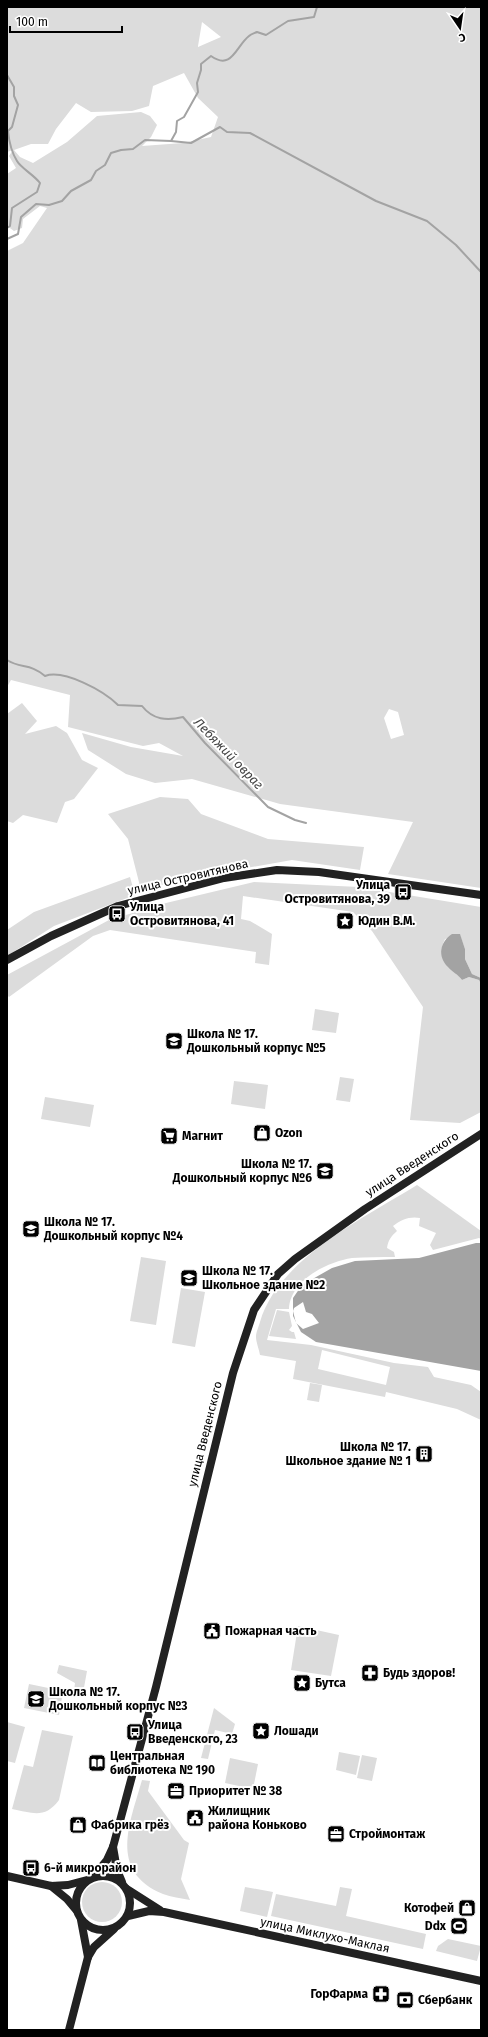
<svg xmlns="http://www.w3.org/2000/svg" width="488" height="2037" font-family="'Fira Sans',sans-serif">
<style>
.green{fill:#dcdcdc;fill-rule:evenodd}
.water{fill:#a3a3a3}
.pier{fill:#fff}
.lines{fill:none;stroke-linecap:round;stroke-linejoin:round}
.stream{stroke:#a3a3a3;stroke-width:2}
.secondary{stroke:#222;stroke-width:8}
.labels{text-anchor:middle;stroke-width:4;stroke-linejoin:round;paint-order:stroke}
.street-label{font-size:12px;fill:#000;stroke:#fff}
.poi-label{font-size:12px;font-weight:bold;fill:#000;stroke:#fff;text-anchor:start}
.water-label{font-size:13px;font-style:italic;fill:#444;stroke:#fff}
</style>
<rect width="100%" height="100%" fill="#fff"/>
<g class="green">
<path d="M7,7H481V888L388,874L413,822L280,804L192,779L155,783L126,774L88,750L82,733L131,747L183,756L159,743L143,746L68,727L70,695L11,680L7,687V251L23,243L47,208L40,206L23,219L22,228L14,231L7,226V174L16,168L9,156L13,150L7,152ZM202,22L221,37L198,47V46ZM184,73L198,98L218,117L211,137L183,143L142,146L151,137L157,125L150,116L141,112L97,116L67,142L33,163L20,157L14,150L31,144H48L56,129L76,103L91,112L132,111L149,106L153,86ZM389,709L398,712L404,735L391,739L384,718Z"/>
<polygon points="22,703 37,721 25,734 56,726 67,733 82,760 98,768 74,799 65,802 57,823 23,815 13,823 7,821 7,714"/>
<polygon points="160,797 188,799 201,814 268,839 364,847 360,870 292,860 189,878 141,890 128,839 108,814"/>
<polygon points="130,877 135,895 54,926 7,956 7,930 34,912"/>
<path d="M254,882L359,887L481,907V978L472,974L465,959V949L460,935L445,939C434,962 451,964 462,980L469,977L479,980L481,984V1112L460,1123L410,1120L423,1007L372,931L353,912L243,896L241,919L250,921L272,934L269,965L255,963L256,952L110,930L93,936L9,997L7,995V975L109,920L166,903Z"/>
<polygon points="315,1009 339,1013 336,1033 312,1030"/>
<polygon points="340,1077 354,1079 350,1102 336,1100"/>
<polygon points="234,1081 268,1085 265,1109 231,1104"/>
<polygon points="45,1097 94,1105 90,1127 41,1119"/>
<path d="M417,1185L481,1231V1239L479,1238L433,1250L430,1245L436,1233L419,1226L420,1218C411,1216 401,1219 393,1226L397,1231C391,1236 388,1241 387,1248L394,1252L395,1257C381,1257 366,1257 352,1258C326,1262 290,1281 289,1309H276L267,1340L311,1345L394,1363L428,1367L434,1377L471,1385L481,1392V1420L457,1409L386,1392L385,1397L293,1379L296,1361L260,1355C259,1349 256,1342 256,1337C256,1332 259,1326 260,1322C278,1259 364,1218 417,1185ZM322,1350L390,1367L386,1385L318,1369Z"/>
<polygon points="141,1257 166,1261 156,1325 130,1321"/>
<polygon points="181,1288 205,1292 195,1347 172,1343"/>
<polygon points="277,1310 289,1312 292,1326 289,1330 292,1332 294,1332 296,1339 269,1336"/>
<polygon points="310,1383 322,1385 319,1402 307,1400"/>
<polygon points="298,1626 339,1635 331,1676 291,1670"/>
<polygon points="59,1665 87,1671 83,1693 74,1691 75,1683 57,1673"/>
<polygon points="29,1684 63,1691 59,1715 24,1708"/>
<polygon points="214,1708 235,1724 232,1734 215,1730 208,1759 201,1758"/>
<polygon points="7,1722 25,1727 15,1763 7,1761"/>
<path d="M42,1730L73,1736L59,1800C45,1819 33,1813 12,1809L24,1765L33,1767Z"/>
<polygon points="339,1752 360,1756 356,1775 336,1770"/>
<polygon points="362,1755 377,1758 372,1781 357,1778"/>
<polygon points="230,1758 258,1764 253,1789 225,1783"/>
<path d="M142,1780L150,1781L148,1791L184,1840L189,1843L181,1879L190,1900C181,1898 171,1897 163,1894C108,1871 130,1823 142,1780Z"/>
<circle cx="102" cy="1902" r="20"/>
<polygon points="245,1887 273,1892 267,1917 240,1911"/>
<polygon points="340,1887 352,1889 346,1916 426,1934 423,1949 271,1916 276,1894 336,1906"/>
<polygon points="448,1939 481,1946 477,1961 436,1951 438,1946"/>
</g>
<g class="water">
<path d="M452,934H460L465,949V959L472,974L481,978V984L479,980L469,977L462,980C458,974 452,972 448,967C437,956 440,942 452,934Z"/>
<polygon points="476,1243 481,1243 481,1371 316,1342 301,1332 293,1316 293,1298 302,1285 332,1268 355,1261 419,1258"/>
</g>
<polygon class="pier" points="303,1302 306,1312 312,1314 319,1323 303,1329 296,1323 293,1311 294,1308"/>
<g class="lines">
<g class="stream">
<path d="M7,75L14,87V96L18,105L12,127L8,131C9,141 12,153 17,161C21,168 34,175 40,183L37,192L12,208L10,226L7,228"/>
<polyline points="171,141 191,143 220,127 227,132 250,133 376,201 427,221 456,245 481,272"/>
<path d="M7,239L18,234L21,217L36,204L49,205L62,201L71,191L91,180L96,171L105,165L111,153L121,150L133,149L145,140L171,141L176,132L177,121L184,117L198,92L197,83L201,70V64L211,56C232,71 236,46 249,36C251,34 255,33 257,32L266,35L288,21L314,17L317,7"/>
<path d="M7,660C21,669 30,663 45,676C64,669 104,691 118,705L142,706C153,720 167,721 183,717L205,743L268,807L295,820L306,823"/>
</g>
<g class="secondary">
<polyline points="7,960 51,936 118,906 224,878 277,870 319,872 481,895"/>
<polyline points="113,1847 117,1870 122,1882"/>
<circle cx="103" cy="1903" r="27"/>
<polyline points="7,1876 51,1886 68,1885 87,1880"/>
<polyline points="93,1877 107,1860 113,1847 156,1687 233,1373 254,1310 278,1274 295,1259 365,1209 481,1134"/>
<polyline points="51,1886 67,1899 77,1911"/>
<polyline points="127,1889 160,1910"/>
<polyline points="128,1916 149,1911 164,1912 481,1981"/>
<polyline points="81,1920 88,1957"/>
<polyline points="69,2030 88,1957 94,1947 114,1929"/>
</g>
</g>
<defs>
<symbol id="bus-square" viewBox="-11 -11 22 22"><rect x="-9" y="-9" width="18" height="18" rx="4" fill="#000" stroke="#fff"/><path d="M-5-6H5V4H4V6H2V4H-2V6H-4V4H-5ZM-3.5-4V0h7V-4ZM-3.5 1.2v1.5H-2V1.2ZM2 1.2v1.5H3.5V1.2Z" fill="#fff"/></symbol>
<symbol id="sight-square" viewBox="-11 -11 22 22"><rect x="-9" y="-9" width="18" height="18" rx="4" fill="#000" stroke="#fff"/><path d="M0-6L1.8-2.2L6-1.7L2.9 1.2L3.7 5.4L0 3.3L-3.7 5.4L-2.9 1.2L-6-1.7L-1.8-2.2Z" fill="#fff"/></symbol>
<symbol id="school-square" viewBox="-11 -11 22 22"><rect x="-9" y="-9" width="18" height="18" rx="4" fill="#000" stroke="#fff"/><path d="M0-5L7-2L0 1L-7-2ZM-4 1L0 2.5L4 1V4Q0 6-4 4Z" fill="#fff"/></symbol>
<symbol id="shop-square" viewBox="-11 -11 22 22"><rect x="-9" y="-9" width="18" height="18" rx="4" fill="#000" stroke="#fff"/><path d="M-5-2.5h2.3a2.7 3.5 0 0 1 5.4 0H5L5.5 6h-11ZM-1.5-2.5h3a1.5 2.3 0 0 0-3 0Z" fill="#fff"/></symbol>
<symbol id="supermarket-square" viewBox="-11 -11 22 22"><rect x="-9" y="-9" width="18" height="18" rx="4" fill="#000" stroke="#fff"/><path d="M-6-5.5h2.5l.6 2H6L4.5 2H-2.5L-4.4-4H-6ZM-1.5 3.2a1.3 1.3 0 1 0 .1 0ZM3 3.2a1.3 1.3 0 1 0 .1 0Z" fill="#fff"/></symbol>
<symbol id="building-square" viewBox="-11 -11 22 22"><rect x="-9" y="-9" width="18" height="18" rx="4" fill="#000" stroke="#fff"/><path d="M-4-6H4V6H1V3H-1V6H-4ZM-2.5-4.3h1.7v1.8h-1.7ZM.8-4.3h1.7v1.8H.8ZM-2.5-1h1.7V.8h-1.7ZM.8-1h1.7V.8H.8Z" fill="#fff"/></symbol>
<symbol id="civic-square" viewBox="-11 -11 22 22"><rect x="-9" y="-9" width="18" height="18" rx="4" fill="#000" stroke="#fff"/><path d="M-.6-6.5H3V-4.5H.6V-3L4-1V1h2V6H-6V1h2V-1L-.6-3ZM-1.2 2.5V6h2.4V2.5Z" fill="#fff"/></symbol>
<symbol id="pharmacy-square" viewBox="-11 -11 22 22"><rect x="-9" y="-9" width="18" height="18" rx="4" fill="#000" stroke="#fff"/><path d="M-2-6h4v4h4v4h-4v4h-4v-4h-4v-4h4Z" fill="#fff"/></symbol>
<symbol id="library-square" viewBox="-11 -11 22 22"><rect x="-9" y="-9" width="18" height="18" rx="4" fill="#000" stroke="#fff"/><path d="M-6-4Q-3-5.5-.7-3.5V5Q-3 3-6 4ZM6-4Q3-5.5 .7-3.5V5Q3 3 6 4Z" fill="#fff"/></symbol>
<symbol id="office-square" viewBox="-11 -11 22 22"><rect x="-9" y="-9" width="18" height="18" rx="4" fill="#000" stroke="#fff"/><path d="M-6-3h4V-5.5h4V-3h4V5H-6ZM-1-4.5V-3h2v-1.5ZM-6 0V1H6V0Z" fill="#fff"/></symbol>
<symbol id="stadium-square" viewBox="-11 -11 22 22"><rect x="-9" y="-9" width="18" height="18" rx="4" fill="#000" stroke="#fff"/><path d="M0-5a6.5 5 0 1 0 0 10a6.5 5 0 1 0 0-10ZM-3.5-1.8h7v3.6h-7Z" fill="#fff"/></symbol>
<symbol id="bank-square" viewBox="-11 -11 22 22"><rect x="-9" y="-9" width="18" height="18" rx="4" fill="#000" stroke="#fff"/><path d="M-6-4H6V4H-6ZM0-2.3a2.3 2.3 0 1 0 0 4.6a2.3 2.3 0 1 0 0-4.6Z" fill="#fff"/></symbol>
</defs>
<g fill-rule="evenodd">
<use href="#bus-square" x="393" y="882" width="20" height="20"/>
<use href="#bus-square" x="107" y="904" width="20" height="20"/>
<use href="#sight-square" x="335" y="911" width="20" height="20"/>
<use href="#school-square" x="164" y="1031" width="20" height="20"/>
<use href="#shop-square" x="252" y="1123" width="20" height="20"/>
<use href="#supermarket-square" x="159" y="1126" width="20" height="20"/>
<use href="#school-square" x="315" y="1161" width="20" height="20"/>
<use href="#school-square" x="21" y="1219" width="20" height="20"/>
<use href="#school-square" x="179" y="1268" width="20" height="20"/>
<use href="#building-square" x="414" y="1444" width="20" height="20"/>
<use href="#civic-square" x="202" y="1621" width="20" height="20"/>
<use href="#pharmacy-square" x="360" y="1663" width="20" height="20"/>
<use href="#sight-square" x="292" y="1673" width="20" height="20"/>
<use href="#school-square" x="26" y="1689" width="20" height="20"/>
<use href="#sight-square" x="251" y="1721" width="20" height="20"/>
<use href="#bus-square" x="125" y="1722" width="20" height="20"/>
<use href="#library-square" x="87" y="1753" width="20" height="20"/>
<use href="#office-square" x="166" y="1781" width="20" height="20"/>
<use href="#civic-square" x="185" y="1808" width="20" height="20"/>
<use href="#shop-square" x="68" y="1815" width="20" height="20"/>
<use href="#office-square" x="326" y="1824" width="20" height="20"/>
<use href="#bus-square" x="21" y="1858" width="20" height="20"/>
<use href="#shop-square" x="457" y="1898" width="20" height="20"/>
<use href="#stadium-square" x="449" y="1916" width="20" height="20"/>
<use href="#pharmacy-square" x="371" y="1984" width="20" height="20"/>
<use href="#bank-square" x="395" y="1990" width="20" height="20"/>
</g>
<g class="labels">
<g class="street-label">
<text transform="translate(188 877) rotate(-13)" y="4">улица Островитянова</text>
<text transform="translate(412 1164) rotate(-33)" y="4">улица Введенского</text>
<text transform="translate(205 1434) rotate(-76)" y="4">улица Введенского</text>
<text transform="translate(325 1935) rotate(12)" y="4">улица Миклухо-Маклая</text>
</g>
<g class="poi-label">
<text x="390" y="889" text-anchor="end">Улица<tspan x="390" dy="14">Островитянова, 39</tspan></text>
<text x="130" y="911">Улица<tspan x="130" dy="14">Островитянова, 41</tspan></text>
<text x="358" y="925">Юдин В.М.</text>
<text x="187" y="1038">Школа № 17.<tspan x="187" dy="14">Дошкольный корпус №5</tspan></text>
<text x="275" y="1137">Ozon</text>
<text x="182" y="1140">Магнит</text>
<text x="312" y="1168" text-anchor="end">Школа № 17.<tspan x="312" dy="14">Дошкольный корпус №6</tspan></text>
<text x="44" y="1226">Школа № 17.<tspan x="44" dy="14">Дошкольный корпус №4</tspan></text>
<text x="202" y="1275">Школа № 17.<tspan x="202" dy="14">Школьное здание №2</tspan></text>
<text x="411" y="1451" text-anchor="end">Школа № 17.<tspan x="411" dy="14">Школьное здание № 1</tspan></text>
<text x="225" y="1635">Пожарная часть</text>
<text x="383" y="1677">Будь здоров!</text>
<text x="315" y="1687">Бутса</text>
<text x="49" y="1696">Школа № 17.<tspan x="49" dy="14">Дошкольный корпус №3</tspan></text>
<text x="148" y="1729">Улица<tspan x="148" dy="14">Введенского, 23</tspan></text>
<text x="274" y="1735">Лошади</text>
<text x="110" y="1760">Центральная<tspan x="110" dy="14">библиотека № 190</tspan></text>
<text x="189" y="1795">Приоритет № 38</text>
<text x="208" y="1815">Жилищник<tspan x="208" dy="14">района Коньково</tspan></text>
<text x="91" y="1829">Фабрика грёз</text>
<text x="349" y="1838">Строймонтаж</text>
<text x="44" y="1872">6-й микрорайон</text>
<text x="454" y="1912" text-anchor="end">Котофей</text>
<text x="446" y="1930" text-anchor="end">Ddx</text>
<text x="368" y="1998" text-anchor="end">ГорФарма</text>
<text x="418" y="2004">Сбербанк</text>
</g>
<g class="water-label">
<text transform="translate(229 753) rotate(46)" y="5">Лебяжий овраг</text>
</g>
</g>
<rect width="488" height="2037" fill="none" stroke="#000000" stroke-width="16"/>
<g transform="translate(460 28) rotate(167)" stroke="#ffffff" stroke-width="3" paint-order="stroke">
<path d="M0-3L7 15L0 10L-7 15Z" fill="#000000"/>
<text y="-6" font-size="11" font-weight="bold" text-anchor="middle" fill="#000000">С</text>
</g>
<path d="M10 26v6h112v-6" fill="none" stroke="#000000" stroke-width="2"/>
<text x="16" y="26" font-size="12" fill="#000000" stroke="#ffffff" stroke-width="3" paint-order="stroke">100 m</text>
</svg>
